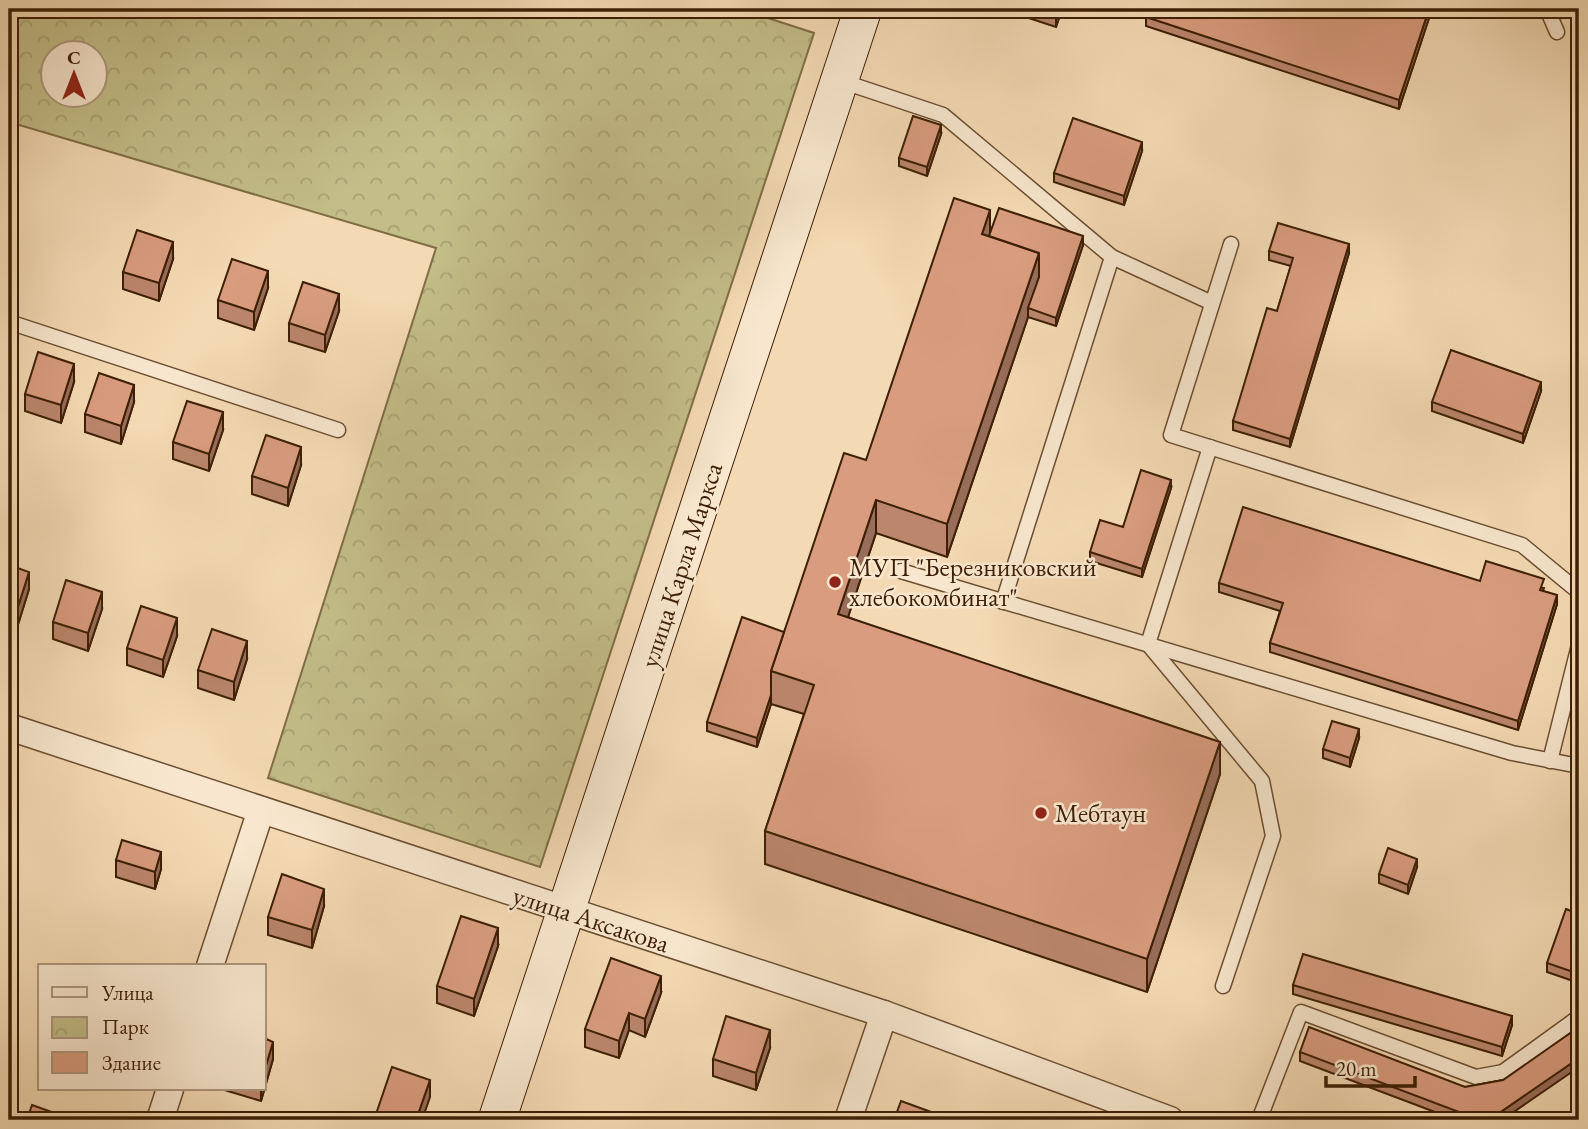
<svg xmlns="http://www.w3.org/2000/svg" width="1588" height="1129" font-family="'EB Garamond',serif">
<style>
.park{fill:url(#park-crowns);stroke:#806e46;stroke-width:2;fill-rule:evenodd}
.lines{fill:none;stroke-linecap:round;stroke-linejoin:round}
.lane-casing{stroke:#6b4e31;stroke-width:17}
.street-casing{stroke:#6b4e31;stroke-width:29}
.secondary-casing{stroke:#3d1f05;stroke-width:39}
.lane{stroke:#f8e7ce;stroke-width:14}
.street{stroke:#f8e7ce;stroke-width:26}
.secondary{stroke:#f8e7ce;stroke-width:37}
.wall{fill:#bb866d;stroke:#3d1f05;stroke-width:2}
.shaded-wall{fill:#986d59;stroke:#3d1f05;stroke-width:2}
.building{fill:#d99c7f;stroke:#3d1f05;stroke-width:2}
.poi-dot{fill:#8f2418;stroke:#f8e7ce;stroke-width:2.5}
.labels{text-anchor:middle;stroke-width:5;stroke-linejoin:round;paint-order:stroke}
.street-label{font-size:26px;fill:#3d1f05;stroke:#f8e7ce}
.poi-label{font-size:26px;fill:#3d1f05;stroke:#f8e7ce;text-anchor:start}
</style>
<defs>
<pattern id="park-crowns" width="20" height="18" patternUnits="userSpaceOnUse" patternTransform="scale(1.75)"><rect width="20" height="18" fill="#c3bd88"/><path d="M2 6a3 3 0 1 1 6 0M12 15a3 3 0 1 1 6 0" fill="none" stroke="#a8a274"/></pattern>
</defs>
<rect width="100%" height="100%" fill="#f4dab4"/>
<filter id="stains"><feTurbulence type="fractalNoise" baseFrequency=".00286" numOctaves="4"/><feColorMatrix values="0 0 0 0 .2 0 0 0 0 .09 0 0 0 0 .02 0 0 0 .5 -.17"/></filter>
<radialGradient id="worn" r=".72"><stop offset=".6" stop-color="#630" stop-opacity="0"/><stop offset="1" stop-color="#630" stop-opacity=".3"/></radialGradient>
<path class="park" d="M9,9H740L814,33L540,867L268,778L436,248L9,122ZM52,52H94V94H52Z"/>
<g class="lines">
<defs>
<g id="lane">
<polyline points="1547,9 1557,32"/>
<polyline points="841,81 943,115 1112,257 1003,602"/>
<polyline points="1231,244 1171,435 1522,545 1579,592"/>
<polyline points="1112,257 1212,303"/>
<polyline points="9,322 338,430"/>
<polyline points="1210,447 1148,644 1262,781 1273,836 1223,986"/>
<polyline points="901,571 1512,753 1579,766"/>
<polyline points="1550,761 1579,645"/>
<polyline points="1259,1120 1301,1012 1476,1077 1503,1072 1579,1017"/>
</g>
<g id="street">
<polyline points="9,727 884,1014 1170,1120"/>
<polyline points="210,966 261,810"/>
<polyline points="160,1120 170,1089"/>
<polyline points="848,1120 884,1014"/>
</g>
<polyline id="secondary" points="497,1120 863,9"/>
</defs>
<use href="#lane" class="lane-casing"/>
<use href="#street" class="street-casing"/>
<use href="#secondary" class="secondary-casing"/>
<use href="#lane" class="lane"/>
<use href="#street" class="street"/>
<use href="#secondary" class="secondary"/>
</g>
<g class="wall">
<polygon points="1001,9 1062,9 1056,27"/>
<polygon points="1432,9 1399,109 1146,26 1146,17"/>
<polygon points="941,134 927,176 899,166 899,158"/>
<polygon points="1142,151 1124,205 1054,182 1054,173"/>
<polygon points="990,233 1083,245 1056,326 1028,317 947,557 876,533 848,617 1220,774 1147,992 765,864 765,831 804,714 771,704 757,747 707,731 707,722 784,632 866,460"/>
<polygon points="1269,251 1349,253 1290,447 1233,430 1233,421 1277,311 1291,266 1269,260"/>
<polygon points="173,259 159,301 123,289 123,272"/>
<polygon points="268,288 254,330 218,318 218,300"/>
<polygon points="339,311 325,352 289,341 289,323"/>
<polygon points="74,382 61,423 25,411 25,394"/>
<polygon points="1541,391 1523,443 1432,411 1432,402"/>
<polygon points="134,402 121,444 85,432 85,414"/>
<polygon points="223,430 209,471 173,459 173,442"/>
<polygon points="301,465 288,506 252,494 252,476"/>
<polygon points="1171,488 1142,577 1090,561 1090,552"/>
<polygon points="9,565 29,589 16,631 9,628"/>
<polygon points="1480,581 1544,588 1543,591 1557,604 1518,730 1270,652 1270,643 1280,611 1219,592 1219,583"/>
<polygon points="102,609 88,651 53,639 53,622"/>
<polygon points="177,636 163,677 127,665 127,648"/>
<polygon points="247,659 234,700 198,688 198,670"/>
<polygon points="1359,738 1350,767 1323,758 1323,749"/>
<polygon points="116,860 161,869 155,889 116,877"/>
<polygon points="1417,867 1408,894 1379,883 1379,874"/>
<polygon points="1579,873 1579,890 1577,889 1577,880"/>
<polygon points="324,906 312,948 268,935 268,917"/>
<polygon points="1579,914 1579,983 1547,972 1547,963"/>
<polygon points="498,946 474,1016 437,1003 437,986"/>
<polygon points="1293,985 1512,1025 1502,1056 1293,994"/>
<polygon points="661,993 645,1037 629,1030 619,1058 585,1047 585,1029"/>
<polygon points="770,1048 756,1090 713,1076 713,1059"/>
<polygon points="1300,1052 1465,1087 1503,1080 1502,1120 1456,1120 1300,1061"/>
<polygon points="273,1059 261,1101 221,1089 264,1089"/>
</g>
<g class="shaded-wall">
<polygon points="1059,9 1062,9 1056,27 1056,18"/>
<polygon points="1429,9 1432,9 1399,109 1399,100"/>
<polygon points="941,125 941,134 927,176 927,167"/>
<polygon points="1142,142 1142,151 1124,205 1124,196"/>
<polygon points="990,210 990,243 982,234"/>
<polygon points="1083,236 1083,245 1056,326 1056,318"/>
<polygon points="173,242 173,259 159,301 159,283"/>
<polygon points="1349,244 1349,253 1290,447 1290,439"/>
<polygon points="1039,253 1039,286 1028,308 1028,317 947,557 947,524"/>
<polygon points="268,271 268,288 254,330 254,312"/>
<polygon points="339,294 339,311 325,352 325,335"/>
<polygon points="74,364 74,382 61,423 61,405"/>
<polygon points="1541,382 1541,391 1523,443 1523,434"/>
<polygon points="134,385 134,402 121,444 121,426"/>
<polygon points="223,412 223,430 209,471 209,454"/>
<polygon points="301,447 301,465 288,506 288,488"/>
<polygon points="1171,480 1171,488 1142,577 1142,569"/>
<polygon points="876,500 876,533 838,647 838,614"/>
<polygon points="29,572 29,589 16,631 16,613"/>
<polygon points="102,592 102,609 88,651 88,633"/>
<polygon points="1557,595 1557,604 1518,730 1518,721"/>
<polygon points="177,618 177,636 163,677 163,660"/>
<polygon points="247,641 247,659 234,700 234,682"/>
<polygon points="771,695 771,704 757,747 757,738"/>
<polygon points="1359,729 1359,738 1350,767 1350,758"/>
<polygon points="1220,742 1220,774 1147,992 1147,959"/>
<polygon points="161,852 161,869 155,889 155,872"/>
<polygon points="1417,859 1417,867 1408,894 1408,885"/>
<polygon points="324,889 324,906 312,948 312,930"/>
<polygon points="498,928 498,946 474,1016 474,999"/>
<polygon points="661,976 661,993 645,1037 645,1019"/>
<polygon points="629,1013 629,1030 619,1058 619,1041"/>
<polygon points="1512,1016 1512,1025 1502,1056 1502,1047"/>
<polygon points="770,1030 770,1048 756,1090 756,1073"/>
<polygon points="273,1042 273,1059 261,1101 261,1089 264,1089 264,1072"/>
<polygon points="1579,1058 1579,1067 1502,1120 1489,1120"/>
<polygon points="430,1080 430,1097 422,1120 416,1120"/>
</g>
<g class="building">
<polygon points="1027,9 1059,9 1056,18"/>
<polygon points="1148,9 1429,9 1399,100 1146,17"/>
<polygon points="913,116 941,125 927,167 899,158"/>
<polygon points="1073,118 1142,142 1124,196 1054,173"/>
<polygon points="954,198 990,210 982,234 1039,253 947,524 876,500 838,614 1220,742 1147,959 765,831 814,685 771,671 844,453 866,460"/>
<polygon points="999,208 1083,236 1056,318 1028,308 1039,277 1039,253 989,236"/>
<polygon points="1278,223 1349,244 1290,439 1233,421 1267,308 1277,311 1293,258 1269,251"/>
<polygon points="137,230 173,242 159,283 123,272"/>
<polygon points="232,259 268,271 254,312 218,300"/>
<polygon points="303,282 339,294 325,335 289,323"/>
<polygon points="1451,350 1541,382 1523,434 1432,402"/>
<polygon points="38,352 74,364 61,405 25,394"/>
<polygon points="99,373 134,385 121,426 85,414"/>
<polygon points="187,401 223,412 209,454 173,442"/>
<polygon points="266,435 301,447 288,488 252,476"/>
<polygon points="1141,470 1171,480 1142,569 1090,552 1100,520 1123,527"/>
<polygon points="1243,507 1480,581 1486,561 1544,579 1540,590 1557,595 1518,721 1270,643 1283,603 1219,583"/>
<polygon points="9,565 29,572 16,613 9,611"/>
<polygon points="66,580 102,592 88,633 53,622"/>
<polygon points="141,606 177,618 163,660 127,648"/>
<polygon points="742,617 784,632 771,671 771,695 757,738 707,722"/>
<polygon points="212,629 247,641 234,682 198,670"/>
<polygon points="1332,721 1359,729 1350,758 1323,749"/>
<polygon points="122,840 161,852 155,872 116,860"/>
<polygon points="1388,848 1417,859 1408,885 1379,874"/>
<polygon points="282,874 324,889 312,930 268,917"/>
<polygon points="1566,909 1579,914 1579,974 1547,963"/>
<polygon points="461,916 498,928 474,999 437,986"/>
<polygon points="1303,954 1512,1016 1502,1047 1293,985"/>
<polygon points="611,958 661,976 645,1019 629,1013 619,1041 585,1029"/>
<polygon points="726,1016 770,1030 756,1073 713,1059"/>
<polygon points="1309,1027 1465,1087 1503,1080 1579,1027 1579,1058 1489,1120 1480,1120 1300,1052"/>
<polygon points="264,1038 273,1042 264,1072"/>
<polygon points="392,1067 430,1080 416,1120 374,1120"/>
<polygon points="901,1101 942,1116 941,1120 894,1120"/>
<polygon points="32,1105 74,1120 27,1120"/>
</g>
<g class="poi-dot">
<circle cx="835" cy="582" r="7"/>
<circle cx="1041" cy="813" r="7"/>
</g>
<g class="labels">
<g class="street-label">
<text transform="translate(681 565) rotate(-72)" y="9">улица Карла Маркса</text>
<text transform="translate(591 919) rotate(18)" y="9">улица Аксакова</text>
</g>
<g class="poi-label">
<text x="849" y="576">МУП "Березниковский<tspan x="849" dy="30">хлебокомбинат"</tspan></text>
<text x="1055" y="822">Мебтаун</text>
</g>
</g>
<rect width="1588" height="1129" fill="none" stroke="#f4dab4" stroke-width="35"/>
<rect x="10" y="10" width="1567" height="1108" fill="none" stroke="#3d1f05" stroke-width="3.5"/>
<rect x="18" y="18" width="1553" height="1094" fill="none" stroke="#3d1f05" stroke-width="2"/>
<rect x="38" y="964" width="228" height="126" fill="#f8e7ce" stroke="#ad977e" stroke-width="2"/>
<rect x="52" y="987" width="35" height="10" fill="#f8e7ce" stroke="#ad977e" stroke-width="2"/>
<text x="102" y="1000" font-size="21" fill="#3d1f05">Улица</text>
<rect x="52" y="1017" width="35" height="21" fill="url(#park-crowns)" stroke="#ad977e" stroke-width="2"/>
<text x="102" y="1034" font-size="21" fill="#3d1f05">Парк</text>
<rect x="52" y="1052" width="35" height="21" fill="#d99c7f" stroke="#ad977e" stroke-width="2"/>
<text x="102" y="1070" font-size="21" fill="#3d1f05">Здание</text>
<g transform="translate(74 74)"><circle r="33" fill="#f8e7ce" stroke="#ad977e" stroke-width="2"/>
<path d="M0-5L12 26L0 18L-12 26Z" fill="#8f2418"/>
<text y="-10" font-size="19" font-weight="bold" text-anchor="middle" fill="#3d1f05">С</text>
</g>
<path d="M1326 1076v10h89v-10" fill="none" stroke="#3d1f05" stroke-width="3.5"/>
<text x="1336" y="1076" font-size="21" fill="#3d1f05" stroke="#f8e7ce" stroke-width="5" paint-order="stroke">20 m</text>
<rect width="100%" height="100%" filter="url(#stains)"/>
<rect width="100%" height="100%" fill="url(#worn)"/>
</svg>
